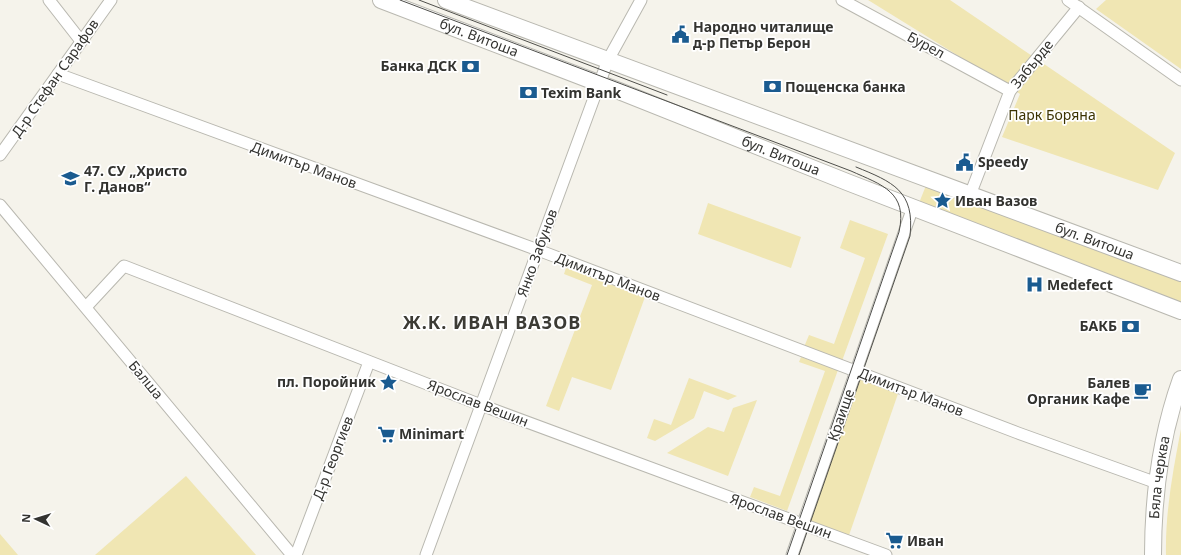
<svg xmlns="http://www.w3.org/2000/svg" width="1181" height="555" font-family="'Noto Sans',sans-serif">
<style>
.green{fill:#f0e6b3}
.lines{fill:none;stroke-linecap:round;stroke-linejoin:round}
.street-casing{stroke:#b9b8b0;stroke-width:13}
.secondary-casing{stroke:#b9b8b0;stroke-width:18}
.street{stroke:#fff;stroke-width:11}
.secondary{stroke:#fff;stroke-width:16}
.tram{stroke:#4f4f4b;stroke-width:1}
.labels{text-anchor:middle;stroke-width:3.5;stroke-linejoin:round;paint-order:stroke}
.poi-label{font-size:14px;font-weight:bold;fill:#333330;stroke:#fff;text-anchor:start}
.street-label{font-size:14px;fill:#333330;stroke:#fff}
.park-label{font-size:14px;fill:#3c3301;stroke:#fff}
.district-label{font-size:18px;font-weight:bold;letter-spacing:1px;fill:#3c3b35;stroke:#fff}
</style>
<rect width="100%" height="100%" fill="#f5f3eb"/>
<g class="green">
<polygon points="868,0 950,0 1175,153 1158,190 1002,137 1020,94"/>
<polygon points="1106,0 1181,0 1181,69 1096,9"/>
<polygon points="927,183 1181,280 1181,306 919,203"/>
<polygon points="708,203 801,237 791,268 698,234"/>
<polygon points="850,220 888,234 842,361 804,347 809,335 834,344 865,258 840,248"/>
<polygon points="566,268 645,297 611,390 572,377 559,411 546,406 592,285 564,274"/>
<polygon points="801,357 838,370 787,511 750,497 754,487 780,496 825,371 799,362"/>
<polygon points="862,374 900,388 847,541 808,526"/>
<polygon points="689,378 737,396 728,400 704,391 694,418 655,441 647,438 654,419 671,425"/>
<polygon points="757,400 728,476 667,453 708,427 724,432 733,408"/>
<path d="M1181,429V555H1166C1165,513 1173,470 1181,429Z"/>
<polygon points="186,476 256,555 95,555"/>
<polygon points="0,534 18,555 0,555"/>
</g>
<g class="lines">
<defs>
<g id="street">
<polyline points="49,0 81,41"/>
<polyline points="842,0 1010,91"/>
<polyline points="1068,0 1181,80"/>
<polyline points="58,74 538,250 1018,433 1157,483"/>
<polyline points="0,155 111,0"/>
<polyline points="970,195 1010,91 1079,7"/>
<polyline points="0,205 292,555"/>
<polyline points="86,307 124,266 481,405 886,555"/>
<polyline points="296,555 369,362"/>
<polyline points="426,555 608,60 641,0"/>
<polyline points="792,555 913,207"/>
</g>
<g id="secondary">
<path id="s1" d="M381,0L619,91L847,182L1181,311"/>
<path id="s2" d="M446,0L1181,273"/>
<path id="s3" d="M1153,555C1153,496 1161,435 1181,379"/>
</g>
</defs>
<use href="#street" class="street-casing"/>
<use href="#secondary" class="secondary-casing"/>
<use href="#street" class="street"/>
<use href="#secondary" class="secondary"/>
<g class="tram">
<path d="M400,0L851,171C882,185 908,192 899,232L787,555"/>
<polyline points="419,0 667,95"/>
<path d="M799,555L910,236C915,191 893,182 856,167"/>
</g>
</g>
<defs>
<symbol id="civic-bare" viewBox="-9 -9 18 18"><path d="M-.6-6.5H3V-4.5H.6V-3L4-1V1h2V6H-6V1h2V-1L-.6-3ZM-1.2 2.5V6h2.4V2.5Z" fill="#1a5b90" stroke="#fff" stroke-width="2.5" paint-order="stroke"/></symbol>
<symbol id="bank-bare" viewBox="-9 -9 18 18"><path d="M-6-4H6V4H-6ZM0-2.3a2.3 2.3 0 1 0 0 4.6a2.3 2.3 0 1 0 0-4.6Z" fill="#1a5b90" stroke="#fff" stroke-width="2.5" paint-order="stroke"/></symbol>
<symbol id="school-bare" viewBox="-9 -9 18 18"><path d="M0-5L7-2L0 1L-7-2ZM-4 1L0 2.5L4 1V4Q0 6-4 4Z" fill="#1a5b90" stroke="#fff" stroke-width="2.5" paint-order="stroke"/></symbol>
<symbol id="sight-bare" viewBox="-9 -9 18 18"><path d="M0-6L1.8-2.2L6-1.7L2.9 1.2L3.7 5.4L0 3.3L-3.7 5.4L-2.9 1.2L-6-1.7L-1.8-2.2Z" fill="#1a5b90" stroke="#fff" stroke-width="2.5" paint-order="stroke"/></symbol>
<symbol id="hospital-bare" viewBox="-9 -9 18 18"><path d="M-5-5h3v3.5h4V-5h3V5h-3V1.5h-4V5h-3Z" fill="#1a5b90" stroke="#fff" stroke-width="2.5" paint-order="stroke"/></symbol>
<symbol id="cafe-bare" viewBox="-9 -9 18 18"><path d="M-5.5-4.5H6V0H3Q3 3.5 0 3.5H-2.5Q-5.5 3.5-5.5 0ZM3-3.2v2h1.7v-2ZM-6 4.5H4V6H-6Z" fill="#1a5b90" stroke="#fff" stroke-width="2.5" paint-order="stroke"/></symbol>
<symbol id="supermarket-bare" viewBox="-9 -9 18 18"><path d="M-6-5.5h2.5l.6 2H6L4.5 2H-2.5L-4.4-4H-6ZM-1.5 3.2a1.3 1.3 0 1 0 .1 0ZM3 3.2a1.3 1.3 0 1 0 .1 0Z" fill="#1a5b90" stroke="#fff" stroke-width="2.5" paint-order="stroke"/></symbol>
</defs>
<g fill-rule="evenodd">
<use href="#civic-bare" x="668" y="22" width="25" height="25"/>
<use href="#bank-bare" x="458" y="54" width="25" height="25"/>
<use href="#bank-bare" x="760" y="74" width="25" height="25"/>
<use href="#bank-bare" x="516" y="80" width="25" height="25"/>
<use href="#civic-bare" x="952" y="150" width="25" height="25"/>
<use href="#school-bare" x="58" y="166" width="25" height="25"/>
<use href="#sight-bare" x="930" y="188" width="25" height="25"/>
<use href="#hospital-bare" x="1022" y="272" width="25" height="25"/>
<use href="#bank-bare" x="1118" y="314" width="25" height="25"/>
<use href="#sight-bare" x="376" y="370" width="25" height="25"/>
<use href="#cafe-bare" x="1130" y="378" width="25" height="25"/>
<use href="#supermarket-bare" x="374" y="422" width="25" height="25"/>
<use href="#supermarket-bare" x="882" y="528" width="25" height="25"/>
</g>
<g class="labels">
<g class="poi-label">
<text x="693" y="32">Народно читалище<tspan x="693" dy="16">д-р Петър Берон</tspan></text>
<text x="457" y="71" text-anchor="end">Банка ДСК</text>
<text x="785" y="92">Пощенска банка</text>
<text x="541" y="98">Texim Bank</text>
<text x="978" y="167">Speedy</text>
<text x="84" y="176">47. СУ „Христо<tspan x="84" dy="16">Г. Данов“</tspan></text>
<text x="955" y="206">Иван Вазов</text>
<text x="1047" y="290">Medefect</text>
<text x="1117" y="331" text-anchor="end">БАКБ</text>
<text x="376" y="387" text-anchor="end">пл. Поройник</text>
<text x="1130" y="388" text-anchor="end">Балев<tspan x="1130" dy="16">Органик Кафе</tspan></text>
<text x="399" y="439">Minimart</text>
<text x="907" y="546">Иван</text>
</g>
<g class="street-label">
<text dy="5" stroke="none"><textPath href="#s1" startOffset="105">бул. Витоша</textPath></text>
<text transform="translate(926 45) rotate(28)" y="5">Бурел</text>
<text transform="translate(1032 64) rotate(-51)" y="5">Забърде</text>
<text transform="translate(55 78) rotate(-55)" y="5">Д-р Стефан Сарафов</text>
<text dy="5" stroke="none"><textPath href="#s1" startOffset="429">бул. Витоша</textPath></text>
<text transform="translate(304 165) rotate(20)" y="5">Димитър Манов</text>
<text dy="5" stroke="none"><textPath href="#s2" startOffset="692">бул. Витоша</textPath></text>
<text transform="translate(537 253) rotate(-70)" y="5">Янко Забунов</text>
<text transform="translate(608 277) rotate(21)" y="5">Димитър Манов</text>
<text transform="translate(146 380) rotate(50)" y="5">Балша</text>
<text transform="translate(911 392) rotate(21)" y="5">Димитър Манов</text>
<text transform="translate(478 403) rotate(21)" y="5">Ярослав Вешин</text>
<text transform="translate(841 415) rotate(-71)" y="5">Краище</text>
<text transform="translate(333 458) rotate(-69)" y="5">Д-р Георгиев</text>
<text dy="5" stroke="none"><textPath href="#s3" startOffset="78">Бяла черква</textPath></text>
<text transform="translate(781 516) rotate(20)" y="5">Ярослав Вешин</text>
</g>
<g class="park-label">
<text x="1052" y="120">Парк Боряна</text>
</g>
<g class="district-label">
<text x="492" y="329">Ж.К. ИВАН ВАЗОВ</text>
</g>
</g>
<g transform="translate(36 519) rotate(274)" stroke="#ffffff" stroke-width="3" paint-order="stroke">
<path d="M0-3L7 15L0 10L-7 15Z" fill="#333330"/>
<text y="-6" font-size="11" font-weight="bold" text-anchor="middle" fill="#333330">N</text>
</g>
</svg>
